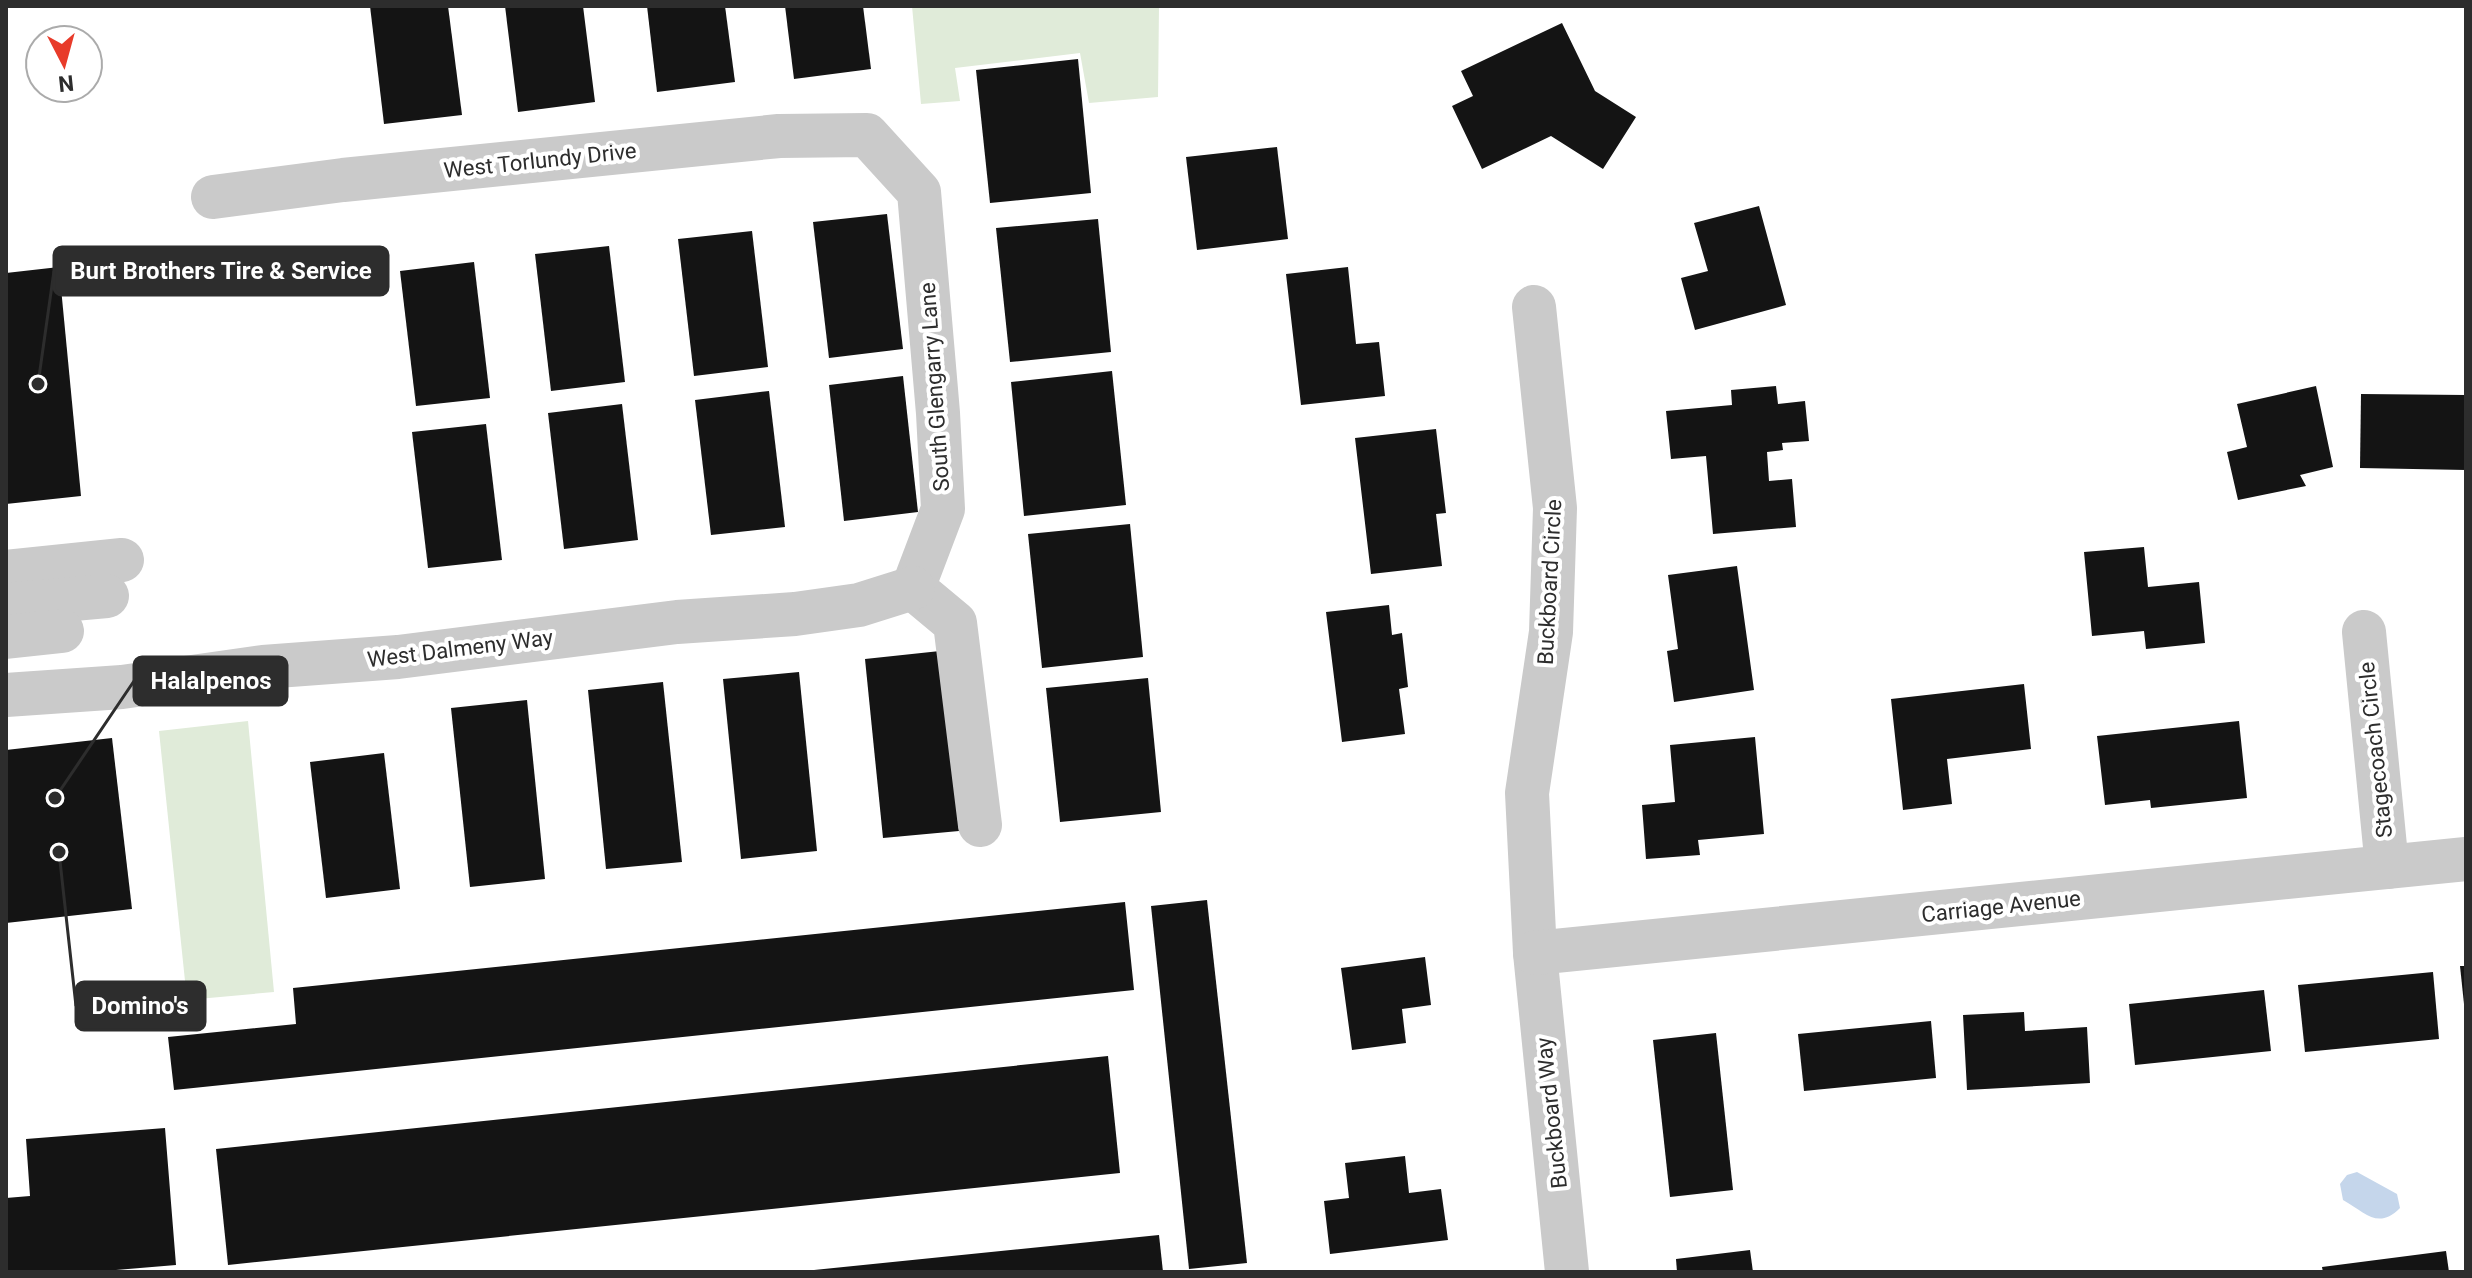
<svg xmlns="http://www.w3.org/2000/svg" width="2472" height="1278" font-family="Roboto,sans-serif">
<style>
.green{fill:#e0ebd9}
.water{fill:#c5d6eb}
.building{fill:#141414}
.lines{fill:none;stroke-linecap:round;stroke-linejoin:round}
.minor{stroke:#cacaca;stroke-width:44}
.labels{text-anchor:middle;stroke-width:8;stroke-linejoin:round;paint-order:stroke}
.street-label{font-size:22px;fill:#2d2d2d;stroke:#fff}
.leader{fill:none;stroke:#2d2d2d;stroke-width:3}
.callout-dot{fill:#2d2d2d;stroke:#fff;stroke-width:3}
.callout{fill:#2d2d2d;stroke:#2d2d2d;stroke-width:3}
.callout-label{font-size:24px;text-anchor:middle;font-weight:bold;fill:#fff}
</style>
<rect width="100%" height="100%" fill="#fff"/>
<g class="green">
<polygon points="912,6 1159,6 1158,97 1089,103 1080,53 955,68 960,101 921,104"/>
<polygon points="248,721 274,992 187,1000 159,731"/>
</g>
<path class="water" d="M2357,1172L2397,1194L2400,1208C2378,1230 2366,1213 2343,1200L2340,1184L2347,1175Z"/>
<g class="building">
<polygon points="370,6 448,6 462,115 384,124"/>
<polygon points="505,6 583,6 595,102 518,112"/>
<polygon points="647,6 725,6 735,82 657,92"/>
<polygon points="785,6 863,6 871,69 794,79"/>
<polygon points="1562,23 1595,91 1636,117 1603,169 1551,136 1482,169 1452,106 1473,96 1461,71"/>
<polygon points="1078,59 1091,193 990,203 976,70"/>
<polygon points="1277,147 1288,239 1197,250 1186,157"/>
<polygon points="1759,206 1786,305 1695,330 1681,278 1708,271 1694,223"/>
<polygon points="887,214 903,349 829,358 813,222"/>
<polygon points="1098,219 1111,352 1010,362 996,228"/>
<polygon points="752,231 768,367 694,376 678,239"/>
<polygon points="609,246 625,382 551,391 535,254"/>
<polygon points="474,262 490,398 416,406 400,271"/>
<polygon points="59,267 81,496 6,504 6,273"/>
<polygon points="1348,267 1356,344 1379,342 1385,396 1301,405 1286,274"/>
<polygon points="1112,371 1126,505 1024,516 1011,382"/>
<polygon points="903,376 918,512 844,521 829,385"/>
<polygon points="1776,386 1778,404 1805,401 1809,441 1782,443 1783,450 1767,452 1769,481 1792,479 1796,527 1713,534 1706,456 1671,459 1666,411 1732,405 1731,390"/>
<polygon points="2316,386 2333,467 2300,475 2306,486 2238,500 2227,452 2247,447 2237,404"/>
<polygon points="769,391 785,527 711,535 695,400"/>
<polygon points="2361,394 2466,395 2466,470 2360,468"/>
<polygon points="622,404 638,540 564,549 548,413"/>
<polygon points="486,424 502,560 428,568 412,432"/>
<polygon points="1436,429 1446,513 1436,514 1442,566 1371,574 1355,438"/>
<polygon points="1130,524 1143,657 1042,668 1028,534"/>
<polygon points="2144,547 2148,587 2199,582 2205,643 2146,649 2144,631 2092,636 2084,552"/>
<polygon points="1737,566 1754,690 1674,702 1667,651 1678,649 1668,575"/>
<polygon points="1389,605 1392,635 1402,633 1408,687 1399,689 1405,734 1342,742 1326,612"/>
<polygon points="940,651 959,831 883,838 865,659"/>
<polygon points="799,672 817,851 741,859 723,679"/>
<polygon points="1148,678 1161,812 1060,822 1046,688"/>
<polygon points="663,682 682,862 606,869 588,690"/>
<polygon points="2024,684 2031,749 1947,759 1952,804 1903,810 1891,699"/>
<polygon points="527,700 545,879 470,887 451,708"/>
<polygon points="2239,721 2247,798 2151,808 2150,800 2105,805 2097,736"/>
<polygon points="1755,737 1764,834 1698,840 1700,855 1646,859 1642,805 1675,802 1670,745"/>
<polygon points="112,738 132,909 6,923 6,750"/>
<polygon points="384,753 400,889 326,898 310,762"/>
<polygon points="1207,900 1247,1263 1189,1269 1151,906"/>
<polygon points="1125,902 1134,990 174,1090 168,1037 296,1024 293,988"/>
<polygon points="1425,957 1431,1005 1402,1009 1406,1043 1352,1050 1341,968"/>
<polygon points="2460,966 2466,966 2466,1003 2464,1004"/>
<polygon points="2433,972 2439,1039 2305,1052 2298,985"/>
<polygon points="2264,990 2271,1051 2135,1065 2129,1004"/>
<polygon points="2024,1012 2025,1031 2087,1027 2090,1083 1967,1090 1963,1015"/>
<polygon points="1931,1021 1936,1078 1804,1091 1798,1034"/>
<polygon points="1716,1033 1733,1190 1670,1197 1653,1040"/>
<polygon points="1108,1056 1120,1173 228,1265 216,1149"/>
<polygon points="165,1128 176,1265 92,1272 6,1272 6,1198 30,1196 26,1139"/>
<polygon points="1405,1156 1409,1193 1441,1189 1448,1240 1330,1254 1324,1201 1349,1198 1345,1163"/>
<polygon points="1159,1235 1163,1272 814,1272 814,1270"/>
<polygon points="1750,1250 1753,1272 1677,1272 1676,1259"/>
<polygon points="2446,1251 2449,1272 2323,1272 2322,1267"/>
</g>
<g class="lines">
<g class="minor">
<polyline points="213,197 343,180 779,136 867,135 919,192 938,413 943,509 913,588 955,623 980,825"/>
<polyline points="1534,307 1555,508 1551,632 1527,793 1535,953 1567,1272"/>
<polyline points="6,572 122,560"/>
<polyline points="6,605 107,596"/>
<polyline points="2364,632 2387,867"/>
<polyline points="6,637 62,631"/>
<polyline points="6,695 122,687 263,667 398,657 677,622 795,614 859,605 913,588"/>
<polyline points="1535,953 2466,859"/>
</g>
</g>
<g class="labels">
<g class="street-label">
<text transform="translate(540 160) rotate(-6)" y="8">West Torlundy Drive</text>
<text transform="translate(934 387) rotate(-94)" y="8">South Glengarry Lane</text>
<text transform="translate(1549 582) rotate(-87)" y="8">Buckboard Circle</text>
<text transform="translate(460 648) rotate(-7)" y="8">West Dalmeny Way</text>
<text transform="translate(2375 750) rotate(-96)" y="8">Stagecoach Circle</text>
<text transform="translate(2001 906) rotate(-6)" y="8">Carriage Avenue</text>
<text transform="translate(1551 1113) rotate(-96)" y="8">Buckboard Way</text>
</g>
</g>
<path class="leader" d="M38 384L54 271M55 798L134 681M59 852L76 1006"/>
<g class="callout-dot">
<circle cx="38" cy="384" r="8"/>
<circle cx="55" cy="798" r="8"/>
<circle cx="59" cy="852" r="8"/>
</g>
<g class="callout">
<rect x="54" y="247" width="334" height="48" rx="8"/>
<rect x="134" y="657" width="153" height="48" rx="8"/>
<rect x="76" y="982" width="129" height="48" rx="8"/>
</g>
<g class="callout-label">
<text x="221" y="279">Burt Brothers Tire &amp; Service</text>
<text x="211" y="689">Halalpenos</text>
<text x="140" y="1014">Domino's</text>
</g>
<rect width="2472" height="1278" fill="none" stroke="#2d2d2d" stroke-width="16"/>
<g transform="translate(64 64) rotate(174)"><circle r="38" fill="#ffffff" stroke="#ababab" stroke-width="2"/>
<path d="M0-6L14 30L0 20L-14 30Z" fill="#e83b2a"/>
<text y="-12" font-size="22" font-weight="bold" text-anchor="middle" fill="#2d2d2d">N</text>
</g>
</svg>
